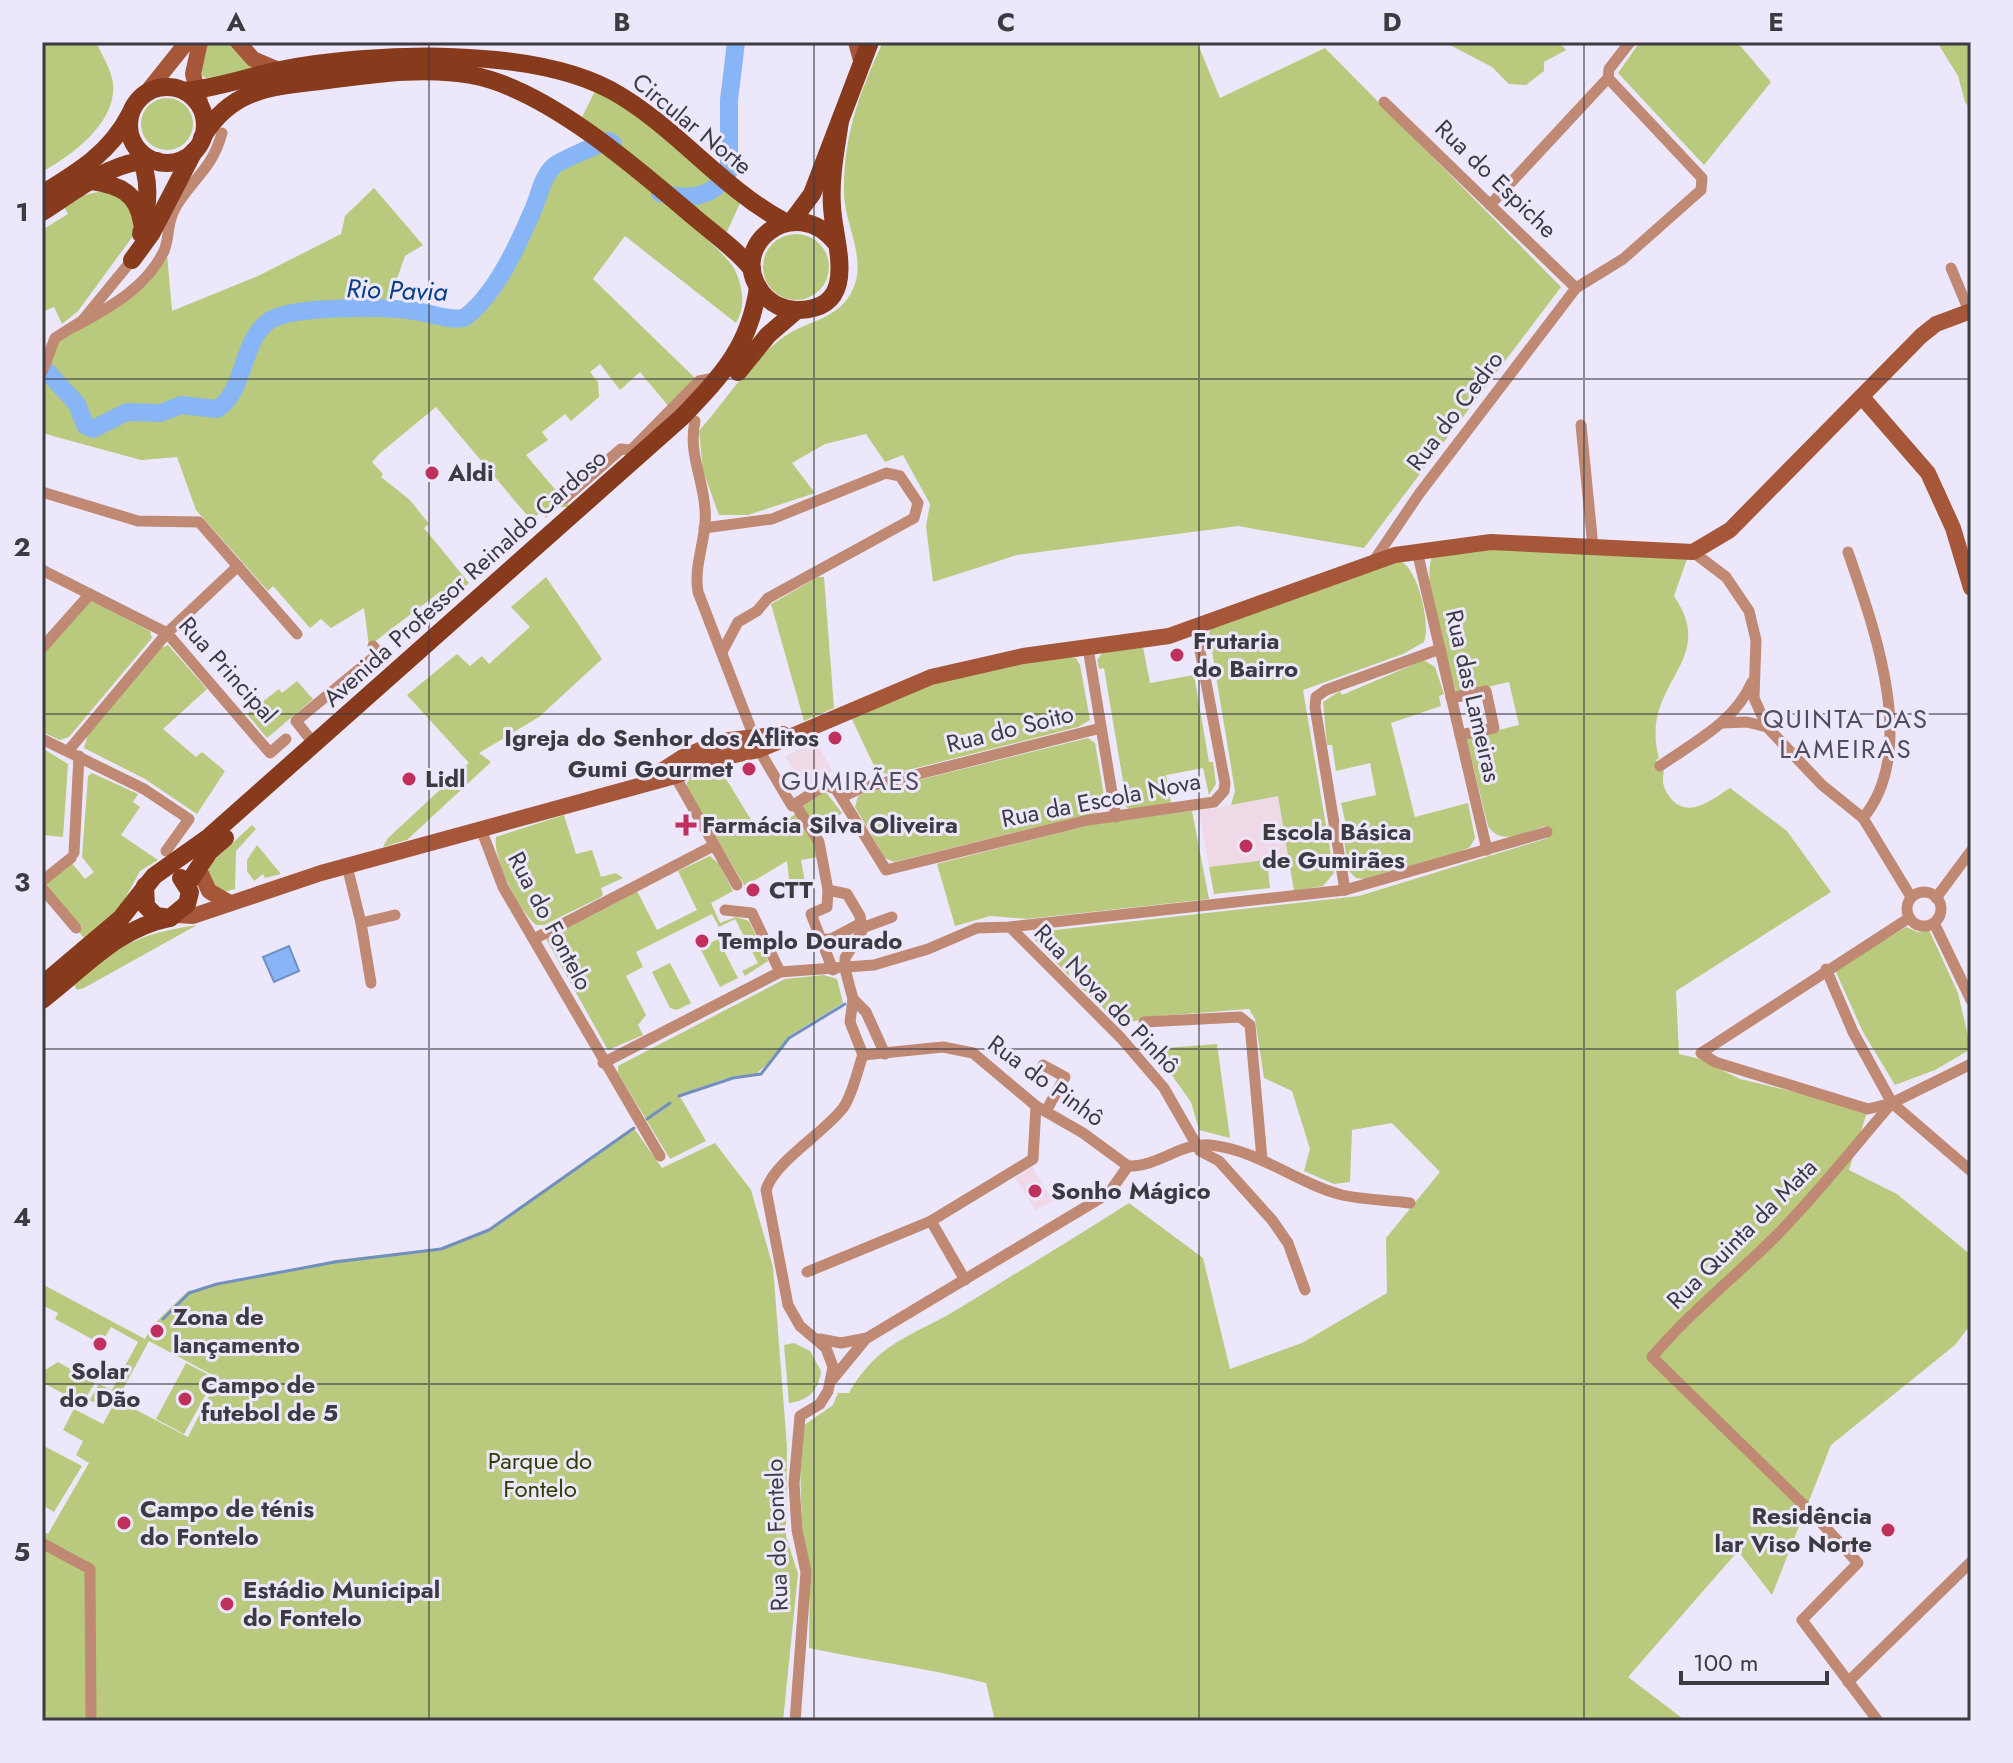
<svg xmlns="http://www.w3.org/2000/svg" width="2013" height="1763" font-family="Jost,sans-serif">
<style>
.education{fill:#efd9e6}
.green{fill:#b9c97d;fill-rule:evenodd}
.water{fill:#87b5f6;stroke:#7190c0;stroke-width:2}
.lines{fill:none;stroke-linecap:round;stroke-linejoin:round}
.stream{stroke:#7190c0;stroke-width:3}
.river{stroke:#87b5f6;stroke-width:18}
.street{stroke:#c08974;stroke-width:11}
.secondary{stroke:#a65739;stroke-width:16}
.primary{stroke:#873b1c;stroke-width:18}
.grid{fill:none;stroke:#3d3a42;stroke-width:2;stroke-opacity:0.55}
.poi-dot{fill:#bf305d;stroke:#ede7fb;stroke-width:3}
.labels{text-anchor:middle;stroke-width:6;stroke-linejoin:round;paint-order:stroke}
.street-label{font-size:24px;fill:#3d3a42;stroke:#ede7fb}
.poi-label{font-size:24px;font-weight:bold;fill:#3d3a42;stroke:#ede7fb;text-anchor:start}
.park-label{font-size:24px;fill:#343d00;stroke:#ede7fb}
.water-label{font-size:26px;font-style:italic;fill:#003e88;stroke:#ede7fb}
.neighbourhood-label{font-size:26px;letter-spacing:2px;fill:#524c5c;stroke:#ede7fb}
.neatline{fill:none;stroke:#3d3a42;stroke-width:3}
.grid-label{font-size:26px;text-anchor:middle;font-weight:bold;fill:#3d3a42}
</style>
<rect width="100%" height="100%" fill="#ede7fb"/>
<g class="education">
<polygon points="814,739 833,771 805,788 785,757"/>
<polygon points="1278,796 1290,866 1268,869 1270,888 1214,894 1199,811"/>
<polygon points="1032,1167 1053,1201 1036,1211 1015,1178"/>
</g>
<g class="green">
<path d="M42,42H96C102,55 111,69 113,83C117,123 72,155 42,172Z"/>
<polygon points="207,42 230,42 257,69 206,78 201,75"/>
<path d="M883,42H1197L1220,98L1325,48L1561,287L1364,548L1238,526L1017,555L933,582L926,526L930,504L903,455L885,462L866,434L825,444L792,463L815,493L748,515H719L703,471L699,431C726,400 751,360 785,336C809,320 840,319 853,289C867,259 845,225 844,194C843,137 859,93 883,42Z"/>
<polygon points="1444,42 1559,42 1566,50 1544,62 1544,71 1526,85 1509,84 1492,67"/>
<polygon points="1640,42 1737,42 1771,82 1704,165 1618,73"/>
<polygon points="1937,42 1971,42 1971,110 1965,102 1958,76"/>
<polygon points="596,89 637,113 741,201 725,236 580,121"/>
<circle cx="167" cy="124" r="26"/>
<path d="M594,147C621,167 722,245 735,270C743,288 746,306 736,323L625,236L593,279L696,379L669,407L640,372L620,390L600,364L590,372L598,382L599,397L571,421L565,414L542,432L548,440L526,455L570,507H559L546,518L541,512L531,520L436,407L379,454L372,462L383,474L381,477L410,500L429,524L424,528L469,583L450,600L441,591L369,646L364,608L331,628L321,619L310,628L273,586L268,591L196,510L177,457L141,460L42,433V383L60,339C116,311 128,302 167,254L172,311L258,276L341,234L345,216L374,188L423,245L405,256L387,307L461,322C493,304 520,247 534,213C539,202 541,188 548,178C559,162 579,160 594,147Z"/>
<path d="M103,191C126,196 136,213 133,236L78,311L62,324L54,307L42,312V230L68,214L64,207L84,195Z"/>
<circle cx="796" cy="267" r="33"/>
<path d="M1487,547L1687,559L1674,596C1720,663 1638,683 1659,758L1656,760L1664,772C1661,781 1664,789 1669,796C1687,821 1711,800 1730,788L1787,831L1831,892L1676,991L1679,1054L1700,1059L1740,1079L1868,1109L1849,1170L1897,1194L1971,1255V1324L1955,1345L1831,1445L1772,1595L1738,1551L1628,1677L1686,1721H995L986,1683C928,1668 868,1661 809,1648L810,1571L802,1527L800,1464L803,1426L833,1405L838,1393H849C880,1339 915,1336 963,1306C1018,1272 1074,1238 1129,1203L1203,1258L1230,1369L1302,1343L1387,1293L1386,1238L1440,1172L1392,1123L1352,1130L1350,1182L1334,1184L1304,1171L1310,1149L1292,1091L1264,1078L1255,1019L1249,1009L1159,1016L1120,1024L1071,978L1079,977L1077,963L1069,964V976L1034,939L1037,932L1359,896L1548,838L1545,826C1526,832 1501,847 1488,826L1466,738L1519,725L1509,682L1457,694C1450,669 1419,575 1433,556L1478,552Z"/>
<path d="M1400,561C1418,568 1431,625 1424,642L1403,654L1303,690L1334,873L1323,886L1294,891L1278,796L1231,805L1235,791L1209,633L1211,628Z"/>
<polygon points="546,577 602,659 539,717 479,753 491,762 407,840 383,847 388,838 469,763 407,695 457,654 470,666 482,656 489,664 530,627 511,607"/>
<polygon points="818,577 824,577 834,708 804,721 771,604"/>
<polygon points="90,600 150,631 152,638 69,737 60,740 42,732 42,655"/>
<polygon points="168,645 207,689 163,729 196,757 202,752 225,771 197,814 145,779 84,748 88,734 161,648"/>
<polygon points="1143,647 1150,683 1194,675 1209,762 1213,762 1216,784 1209,795 1203,768 1166,775 1171,803 1129,809 1122,804 1121,794 1125,793 1104,668 1099,669 1097,660 1103,652"/>
<path d="M1069,657L1076,658L1080,665L1090,720L1078,727L888,775L875,768L850,715C921,685 993,664 1069,657Z"/>
<polygon points="1424,660 1435,667 1444,694 1439,696 1441,706 1391,723 1415,817 1468,803 1475,838 1470,847 1461,851 1365,879 1356,878 1349,871 1343,835 1348,833 1341,803 1376,795 1370,763 1336,771 1332,745 1327,745 1323,702 1340,691 1342,695"/>
<polygon points="297,681 313,699 267,738 247,714 279,689 282,693"/>
<polygon points="1088,738 1095,743 1105,801 1099,812 894,862 885,858 855,807 858,796 862,794"/>
<polygon points="42,748 68,764 63,837 42,835"/>
<polygon points="720,769 761,836 796,814 814,841 818,857 801,860 806,888 790,888 787,861 745,886 687,790 687,782 692,777"/>
<polygon points="92,773 138,794 133,802 140,807 121,835 158,860 140,871 121,906 84,938 78,931 82,927 43,883 70,861 85,879 94,872 82,857 88,776"/>
<polygon points="825,791 842,813 816,831 800,806"/>
<polygon points="1192,811 1209,899 1027,919 990,916 955,926 937,864 1097,823"/>
<path d="M564,815L576,854L592,850L601,877L616,873L623,878L601,888L603,895L599,898L544,925H536C520,912 492,858 496,837Z"/>
<polygon points="252,825 256,829 236,851 235,889 224,892 212,886 208,871 210,864"/>
<polygon points="257,845 281,874 265,878 263,874 254,881 247,871 247,860"/>
<polygon points="710,856 719,864 733,891 711,903 720,923 736,917 749,921 768,961 745,976 742,971 758,963 735,919 719,927 712,914 636,952 643,967 626,976 646,1015 638,1025 643,1035 608,1050 546,939 637,891 657,930 697,910 678,871"/>
<polygon points="1267,860 1270,888 1214,894 1209,867"/>
<path d="M197,925L84,988L77,990L74,985C121,944 135,935 197,925Z"/>
<polygon points="1906,927 1918,932 1929,930 1958,993 1971,1049 1935,1070 1895,1085 1863,1032 1835,970"/>
<polygon points="718,939 738,978 720,987 700,948"/>
<polygon points="670,963 691,1003 677,1010 670,1008 652,972"/>
<polygon points="824,975 837,979 843,1003 789,1036 775,1057 756,1074 724,1079 679,1095 706,1141 670,1159 618,1073 618,1066 785,979"/>
<polygon points="1217,1044 1230,1138 1199,1130 1191,1102 1153,1049"/>
<path d="M633,1127L662,1168L715,1143L751,1190L773,1267L787,1447L786,1536L798,1574L783,1721H42V1531L48,1534L89,1463L76,1455L83,1441L63,1430L74,1409L103,1424L115,1402L101,1394L96,1402L89,1401L99,1384L112,1390L138,1342L111,1327L101,1344L55,1319L58,1313L42,1305V1284L145,1339L151,1327L188,1291L336,1260L440,1248L488,1229ZM149,1341L218,1378L188,1437L117,1400Z"/>
<path d="M794,1343L810,1351L821,1371C819,1390 808,1401 789,1403L784,1345Z"/>
<polygon points="58,1362 95,1383 82,1404 42,1382 42,1372"/>
<polygon points="186,1363 215,1378 184,1434 156,1419"/>
<polygon points="42,1445 82,1466 54,1512 42,1505"/>
</g>
<polygon class="water" points="289,946 299,971 274,982 263,957"/>
<g class="lines">
<g class="stream">
<polyline points="679,1096 733,1078 761,1074 789,1038 845,1004"/>
<polyline points="647,1119 670,1103"/>
<polyline points="163,1319 189,1293 217,1284 335,1262 441,1249 489,1230 634,1128"/>
</g>
<g class="river">
<path d="M660,193C687,200 714,199 729,171V100L736,42"/>
<path d="M42,366L77,404L85,425L93,429L127,412L161,413L181,405L217,409C246,391 240,342 269,321C292,305 386,307 415,311C431,313 448,321 464,318C495,296 518,245 533,210C540,195 541,178 554,166C559,161 601,143 609,141L613,144"/>
</g>
<g class="street">
<polyline points="1384,102 1576,288"/>
<polyline points="1490,205 1608,78 1609,69 1630,42"/>
<polyline points="1951,268 1969,311"/>
<path d="M76,326C110,307 146,288 164,251C170,237 166,223 177,205C195,176 212,169 222,133"/>
<polyline points="42,372 55,338 82,321 132,260"/>
<path d="M695,421C688,453 703,478 705,509C708,537 693,563 698,592L754,737"/>
<polyline points="1581,425 1593,547"/>
<polyline points="42,492 138,521 199,522 297,634"/>
<polyline points="564,499 621,449 631,450 699,381 719,377"/>
<polyline points="704,528 772,519 886,473 900,476 918,503 914,518 768,598 757,611 738,622 722,652"/>
<polyline points="1417,551 1487,850"/>
<polyline points="1693,552 1726,577 1749,611 1756,640 1754,698 1767,727 1822,785 1863,818 1911,897"/>
<path d="M1848,552C1873,625 1920,750 1863,818"/>
<polyline points="1373,562 1419,494 1576,288 1623,259 1701,190 1702,178 1608,78"/>
<polyline points="42,570 167,633 270,753 286,739"/>
<polyline points="42,648 90,594"/>
<polyline points="1088,648 1116,817"/>
<polyline points="1451,698 1486,691 1494,728 1460,735"/>
<polyline points="1722,723 1747,722 1767,727"/>
<polyline points="42,739 144,789 189,819 166,851"/>
<polyline points="314,744 296,721 379,653 373,646"/>
<polyline points="759,750 792,806 825,785 836,789 886,870 1088,820 1214,802 1224,791 1225,783 1196,629"/>
<polyline points="68,751 167,633 238,566"/>
<path d="M1660,766C1694,742 1735,722 1752,682"/>
<polyline points="675,776 737,885"/>
<polyline points="842,797 859,789 1101,728"/>
<polyline points="481,829 503,887 660,1156"/>
<polyline points="74,853 79,756"/>
<polyline points="347,866 361,923"/>
<polyline points="42,881 71,858"/>
<polyline points="42,888 76,928"/>
<polyline points="828,890 827,907 811,914 833,970"/>
<polyline points="1345,890 1315,707 1316,697 1326,690 1440,649"/>
<circle cx="1924" cy="909" r="17"/>
<polyline points="1936,898 1971,851"/>
<polyline points="725,910 752,913 780,972"/>
<polyline points="1909,918 1701,1053 1715,1062 1868,1109 1892,1103 1971,1064"/>
<polyline points="1934,923 1971,1000"/>
<polyline points="1010,927 1121,1038 1164,1088 1200,1151 1219,1161 1272,1220 1288,1243 1305,1290"/>
<polyline points="862,928 892,917"/>
<polyline points="534,939 713,846"/>
<polyline points="820,939 831,939 861,923"/>
<polyline points="1826,969 1853,1032 1892,1103 1971,1171"/>
<polyline points="371,983 361,923 395,915"/>
<polyline points="853,999 866,1012 885,1054"/>
<polyline points="1144,1022 1240,1017 1250,1025 1262,1159"/>
<path d="M863,1055L943,1047L973,1053L1036,1106L1083,1133L1128,1166C1158,1167 1181,1142 1210,1145C1259,1150 1296,1183 1342,1195C1364,1200 1388,1200 1410,1203"/>
<polyline points="603,1063 780,972 874,965 928,949 977,928 1010,927 1345,890 1547,832"/>
<polyline points="1043,1065 1065,1077 1046,1111"/>
<polyline points="931,1221 965,1280"/>
<polyline points="807,1272 931,1221 1033,1159 1036,1106"/>
<polyline points="820,1339 841,1343 867,1338 1109,1193 1128,1166"/>
<polyline points="832,1380 864,1341"/>
<polyline points="42,1543 90,1569 91,1721"/>
<polyline points="1848,1682 1971,1562"/>
<path d="M795,1721L806,1572L797,1530L794,1483L800,1416L820,1404L828,1391L833,1367L826,1348L800,1326L788,1305L766,1190C775,1161 823,1134 843,1108C853,1094 857,1071 863,1055L850,1022L853,999L845,969V958L862,931L860,916L847,894L828,890L819,842L795,804"/>
<path d="M1878,1721L1802,1620L1858,1563L1816,1517L1652,1357C1689,1313 1735,1277 1775,1237C1817,1195 1853,1148 1892,1103"/>
</g>
<g class="secondary">
<polyline points="200,42 193,74 203,114"/>
<polyline points="238,42 253,59 279,70"/>
<polyline points="856,42 862,64"/>
<polyline points="147,92 187,42"/>
<polyline points="1862,397 1928,473 1953,528 1971,588"/>
<polyline points="652,777 683,757 721,741 783,734"/>
<polyline points="198,867 209,891 228,902"/>
<polyline points="177,915 193,916 321,873 675,776 720,758 759,750 931,677 1023,656 1169,636 1395,555 1491,542 1693,552 1730,530 1921,336 1936,324 1971,311"/>
</g>
<g class="primary">
<circle cx="167" cy="125" r="38"/>
<path d="M185,91C218,88 248,77 280,70C372,52 540,45 621,96C680,132 723,189 785,222"/>
<path d="M202,138C230,90 268,87 320,81C369,75 422,66 471,75C545,88 637,168 694,217C714,234 736,249 752,269"/>
<path d="M138,151C151,179 149,205 141,234"/>
<path d="M92,181C119,185 138,193 142,223"/>
<path d="M42,194C78,172 110,153 130,114"/>
<path d="M42,212C76,191 115,157 157,161"/>
<polyline points="792,221 812,194 870,42"/>
<path d="M836,243C795,191 725,246 762,293C771,304 785,311 799,310C862,308 833,241 832,206C830,177 836,149 840,121"/>
<polyline points="132,260 151,234 194,151"/>
<polyline points="738,372 768,335 797,310"/>
<polyline points="187,885 209,852 225,838"/>
<polyline points="145,886 146,906 156,916 170,918 187,904 190,892 181,878"/>
<path d="M42,985L121,918L154,876L209,837L682,417C722,375 750,346 758,287"/>
<path d="M42,1000C83,969 117,928 170,918"/>
</g>
</g>
<path class="grid" d="M429,42V1721M814,42V1721M1199,42V1721M1584,42V1721M42,379H1971M42,714H1971M42,1049H1971M42,1384H1971"/>
<g class="poi-dot">
<circle cx="432" cy="473" r="8"/>
<circle cx="1177" cy="655" r="8"/>
<circle cx="835" cy="738" r="8"/>
<circle cx="749" cy="769" r="8"/>
<circle cx="409" cy="779" r="8"/>
<path d="M682 813h8v8h8v8h-8v8h-8v-8h-8v-8h8z"/>
<circle cx="1246" cy="846" r="8"/>
<circle cx="753" cy="890" r="8"/>
<circle cx="702" cy="941" r="8"/>
<circle cx="1035" cy="1191" r="8"/>
<circle cx="157" cy="1331" r="8"/>
<circle cx="100" cy="1344" r="8"/>
<circle cx="185" cy="1399" r="8"/>
<circle cx="124" cy="1523" r="8"/>
<circle cx="1888" cy="1530" r="8"/>
<circle cx="227" cy="1604" r="8"/>
</g>
<g class="labels">
<g class="street-label">
<text transform="translate(692 124) rotate(39)" y="8">Circular Norte</text>
<text transform="translate(1496 179) rotate(44)" y="8">Rua do Espiche</text>
<text transform="translate(1455 411) rotate(-53)" y="8">Rua do Cedro</text>
<text transform="translate(465 578) rotate(-42)" y="8">Avenida Professor Reinaldo Cardoso</text>
<text transform="translate(228 670) rotate(48)" y="8">Rua Principal</text>
<text transform="translate(1473 696) rotate(77)" y="8">Rua das Lameiras</text>
<text transform="translate(1010 729) rotate(-14)" y="8">Rua do Soito</text>
<text transform="translate(1101 800) rotate(-11)" y="8">Rua da Escola Nova</text>
<text transform="translate(550 921) rotate(62)" y="8">Rua do Fontelo</text>
<text transform="translate(1107 999) rotate(46)" y="8">Rua Nova do Pinhô</text>
<text transform="translate(1046 1081) rotate(36)" y="8">Rua do Pinhô</text>
<text transform="translate(1742 1234) rotate(-45)" y="8">Rua Quinta da Mata</text>
<text transform="translate(777 1535) rotate(-92)" y="8">Rua do Fontelo</text>
</g>
<g class="poi-label">
<text x="448" y="481">Aldi</text>
<text x="1193" y="649">Frutaria<tspan x="1193" dy="28">do Bairro</tspan></text>
<text x="819" y="746" text-anchor="end">Igreja do Senhor dos Aflitos</text>
<text x="733" y="777" text-anchor="end">Gumi Gourmet</text>
<text x="425" y="787">Lidl</text>
<text x="702" y="833">Farmácia Silva Oliveira</text>
<text x="1262" y="840">Escola Básica<tspan x="1262" dy="28">de Gumirães</tspan></text>
<text x="769" y="898">CTT</text>
<text x="718" y="949">Templo Dourado</text>
<text x="1051" y="1199">Sonho Mágico</text>
<text x="173" y="1325">Zona de<tspan x="173" dy="28">lançamento</tspan></text>
<text x="100" y="1379" text-anchor="middle">Solar<tspan x="100" dy="28">do Dão</tspan></text>
<text x="201" y="1393">Campo de<tspan x="201" dy="28">futebol de 5</tspan></text>
<text x="140" y="1517">Campo de ténis<tspan x="140" dy="28">do Fontelo</tspan></text>
<text x="1872" y="1524" text-anchor="end">Residência<tspan x="1872" dy="28">lar Viso Norte</tspan></text>
<text x="243" y="1598">Estádio Municipal<tspan x="243" dy="28">do Fontelo</tspan></text>
</g>
<g class="park-label">
<text x="540" y="1469">Parque do<tspan x="540" dy="28">Fontelo</tspan></text>
</g>
<g class="water-label">
<text transform="translate(397 290) rotate(2)" y="9">Rio Pavia</text>
</g>
<g class="neighbourhood-label">
<text x="1846" y="728">QUINTA DAS<tspan x="1846" dy="30">LAMEIRAS</tspan></text>
<text x="851" y="790">GUMIRÃES</text>
</g>
</g>
<rect width="2013" height="1763" fill="none" stroke="#ede7fb" stroke-width="88"/>
<path d="M1681 1671v12h146v-12" fill="none" stroke="#3d3a42" stroke-width="4"/>
<text x="1693" y="1671" font-size="24" fill="#3d3a42" stroke="#ede7fb" stroke-width="6" paint-order="stroke">100 m</text>
<rect x="44" y="44" width="1925" height="1675" class="neatline"/>
<g class="grid-label">
<text x="236" y="31">A</text>
<text x="622" y="31">B</text>
<text x="1006" y="31">C</text>
<text x="1392" y="31">D</text>
<text x="1776" y="31">E</text>
<text x="22" y="221">1</text>
<text x="22" y="556">2</text>
<text x="22" y="891">3</text>
<text x="22" y="1226">4</text>
<text x="22" y="1561">5</text>
</g>
</svg>
